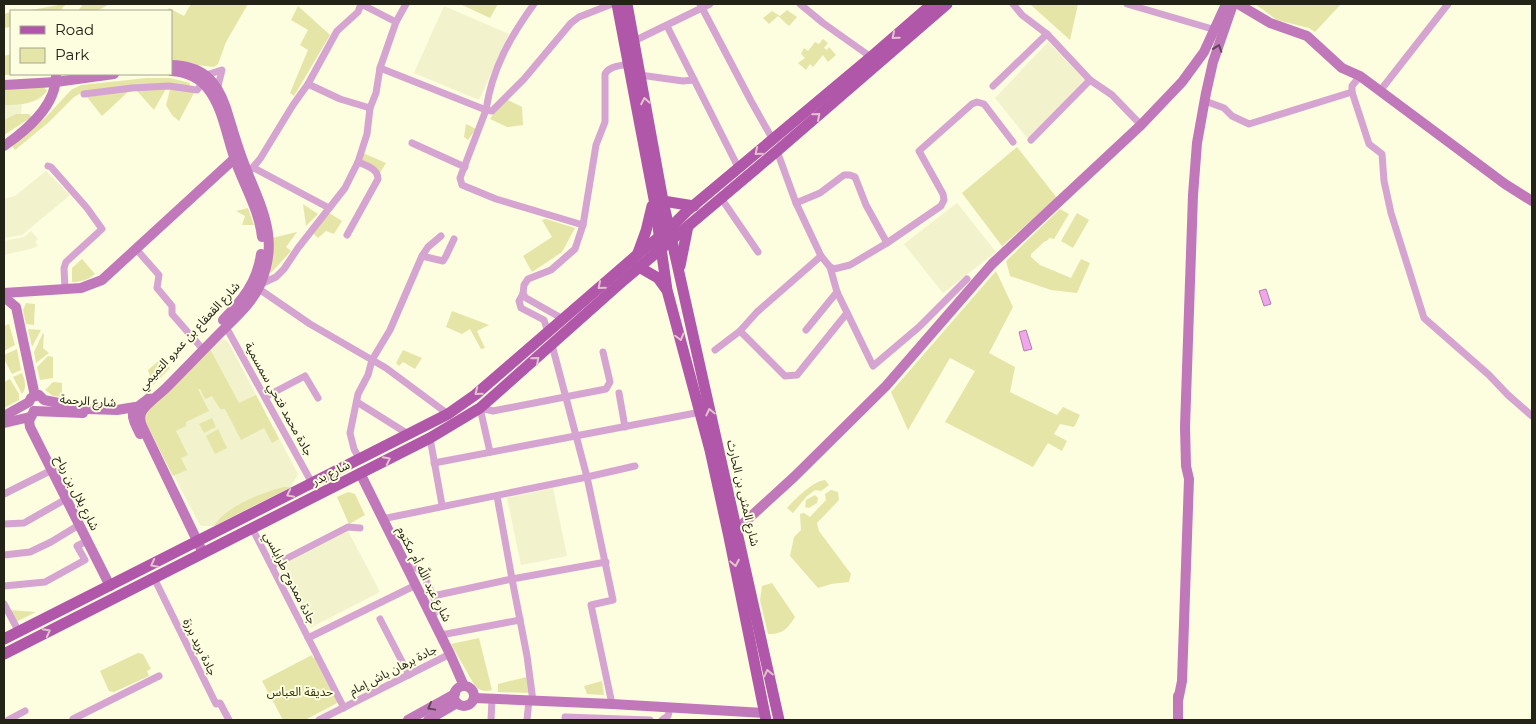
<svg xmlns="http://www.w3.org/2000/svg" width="1536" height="724" font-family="Montserrat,'Noto Sans Arabic',sans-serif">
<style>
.built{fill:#f2f2cd}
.green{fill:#e5e5a8}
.water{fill:#f1a5ea;stroke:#b37eab}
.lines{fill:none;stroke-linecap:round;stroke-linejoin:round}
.street{stroke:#d6a4d1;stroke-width:7}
.secondary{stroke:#c178bb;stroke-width:10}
.primary{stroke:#b157aa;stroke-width:11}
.oneway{stroke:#e2c3cd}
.oneway2{stroke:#624559}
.labels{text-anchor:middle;stroke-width:4;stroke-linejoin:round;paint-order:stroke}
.street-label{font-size:12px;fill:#232318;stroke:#fdfde0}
.park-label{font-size:12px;fill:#302f02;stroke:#fdfde0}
</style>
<rect width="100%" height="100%" fill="#fdfde0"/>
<g class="built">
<polygon points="444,6 509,34 479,100 414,73"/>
<polygon points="1048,42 1085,80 1029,140 995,98"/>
<polygon points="4,88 46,89 47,91 40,99 30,103 22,104 21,114 29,114 4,135"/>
<polygon points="46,171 70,195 22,235 4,238 4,199 15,196"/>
<polygon points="957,203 996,252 943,293 904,244"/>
<polygon points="31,231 38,239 35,242 38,245 34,248 4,255 4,241 24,237"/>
<polygon points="224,339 228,342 298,474 291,487 214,526 203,526 200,525 144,419 219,340"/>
<polygon points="553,488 567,556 521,565 507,498"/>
<polygon points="348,531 380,592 310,628 278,566"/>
</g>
<g class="green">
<polygon points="64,4 66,4 60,11 26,11"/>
<polygon points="83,4 107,4 108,5 97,11 78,11"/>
<polygon points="191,4 248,4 226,42 218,64 214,67 171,62 171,11 167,11 169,8 184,16"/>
<polygon points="460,4 498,4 490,18"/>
<polygon points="1032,4 1078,4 1070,40 1031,5"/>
<polygon points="1255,4 1341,4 1315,32 1309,28 1277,20"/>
<polygon points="298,6 330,35 294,96 290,93 308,50 300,45 308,30 291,20"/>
<polygon points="787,10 797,17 789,26 778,16 769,24 763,18 772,11 780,16"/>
<polygon points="11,12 11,27 4,28 4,14"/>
<polygon points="823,39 828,43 824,48 827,50 829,47 836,55 828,62 823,55 813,67 810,64 806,70 798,63 805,58 801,54 804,48 808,51 815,42 819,44"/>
<polygon points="11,54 11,74 22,74 4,75 4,56"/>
<polygon points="147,78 170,78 190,83 189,87 83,92 74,97 49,122 15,150 12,146 46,117 71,90 81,85"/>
<path d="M44,87L47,91C35,104 21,105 4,105V88Z"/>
<polygon points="167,87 154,110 137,91"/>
<polygon points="175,88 194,93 179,121 172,115 166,105 170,90"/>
<polygon points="129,91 102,116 87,97"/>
<polygon points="504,98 522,107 523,125 507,127 490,119"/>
<polygon points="16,114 29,114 32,117 4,135 4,120"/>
<polygon points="466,124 476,129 468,140 464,137"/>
<polygon points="1017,147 1057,198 1002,246 962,193"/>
<polygon points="363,153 386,163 380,173 359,163"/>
<polygon points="303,204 318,214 306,226"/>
<polygon points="248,208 254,225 242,225 245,216 236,211"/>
<polygon points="1060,209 1069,214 1054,239 1049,238 1048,240 1044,242 1031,254 1031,257 1040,265 1071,278 1081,259 1090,263 1077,293 1051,290 1010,276 1006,261"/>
<polygon points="329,213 342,221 334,234 326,231 318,238 313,233"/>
<polygon points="1077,213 1089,220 1073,248 1061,241"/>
<polygon points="546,219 575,228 562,252 532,272 523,256 552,237 542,220"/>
<polygon points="297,232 286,247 291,251 271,273 269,271 272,238"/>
<path d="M82,259L95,274C88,280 81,282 72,282V268Z"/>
<polygon points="996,271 1013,307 989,353 1015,367 1010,392 1057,415 1063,407 1080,415 1074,427 1060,424 1054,434 1067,441 1062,451 1048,443 1033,467 945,422 975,371 950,358 908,430 891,392"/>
<polygon points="26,303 35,304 34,325 26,324 23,310"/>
<polygon points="452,311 489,325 477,331 485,348 481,349 470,329 462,334 446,327"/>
<polygon points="9,324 15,345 4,351 4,326"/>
<polygon points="28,329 41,330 32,347"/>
<polygon points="43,333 44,334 43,348 49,353 36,363 34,352"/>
<polygon points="17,349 21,370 12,374 4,359 4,355"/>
<polygon points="210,349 239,403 256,395 279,439 272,443 264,428 241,440 225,409 220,409 212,396 205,399 200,389 198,389 209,411 186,422 186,426 176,431 188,455 181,458 187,470 173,476 144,419 144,413"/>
<polygon points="403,350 422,358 415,369 403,362 399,366 396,363"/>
<polygon points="48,356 53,357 53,378 40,380 37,367"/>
<polygon points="161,359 170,368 153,385 148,370"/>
<path d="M22,373C25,380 27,388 22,394L13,377Z"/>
<polygon points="10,379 19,394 19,400 4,408 4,382"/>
<polygon points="53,382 62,383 62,397 53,396 45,390"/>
<polygon points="212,418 216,427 204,433 199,424"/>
<polygon points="218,429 227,448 215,454 206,436"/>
<path d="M825,480L829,485L821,491L815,490L806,497L793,513L787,508C795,499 813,481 825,480Z"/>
<path d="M284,487H291L214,526C225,507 263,492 284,487Z"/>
<polygon points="831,490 838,492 839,500 817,523 819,531 851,574 849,582 831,584 818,588 790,556 794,537 801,530 800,514 804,513 810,517 826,500 825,494"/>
<polygon points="348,492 355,494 365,515 349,524 337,497"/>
<polygon points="815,495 818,498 817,503 809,508 805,507 806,500"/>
<path d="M772,583L795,617C788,628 782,635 768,634L760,600L762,586Z"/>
<polygon points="10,610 36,612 16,622"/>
<path d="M479,638L492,690C486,692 480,691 475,686L451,644Z"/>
<polygon points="138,653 143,654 151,669 147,671 149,676 114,692 109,691 100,671"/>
<polygon points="312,655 313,658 315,657 339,702 305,720 283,720 262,681"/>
<polygon points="527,677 530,693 498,692 498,684"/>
<polygon points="602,681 604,695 587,694 584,686"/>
</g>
<g class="water">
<polygon points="1266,289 1271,304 1264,306 1259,291"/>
<polygon points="1026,330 1032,349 1024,351 1019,332"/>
</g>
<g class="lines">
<g class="street">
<polyline points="361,4 396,22"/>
<path d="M534,4C510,37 492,69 486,110L492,111L524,79L571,23L579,17L612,4"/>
<polyline points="700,4 751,101 773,140"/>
<polyline points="800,4 823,23 871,57"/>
<polyline points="1013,4 1022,15 1047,34 1090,80 1112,95 1141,125"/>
<polyline points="1127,4 1209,28"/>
<polyline points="667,26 739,169"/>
<polyline points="634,41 710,4"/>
<polyline points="380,68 486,110 460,178 462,185 496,199 583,225 575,249 551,270 528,279 524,285 523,294 519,301 521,308 544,320 548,332"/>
<polyline points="640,75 683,81 694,80"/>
<polyline points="203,76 222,70 217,90"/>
<polyline points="1360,76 1352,86 1352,92 1369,144 1382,154 1384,181 1391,213 1424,318 1489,375 1508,395 1532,416"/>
<polyline points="308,84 340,99 370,108"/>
<polyline points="993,86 1047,34"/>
<polyline points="1380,91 1448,4"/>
<polyline points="84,94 132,88 169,86 197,90 203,83"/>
<polyline points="1205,101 1224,108 1232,116 1249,124 1352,92"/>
<polyline points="1031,140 1090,80"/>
<polyline points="412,143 465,167"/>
<polyline points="777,151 796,203 821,256 830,267 837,292 873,366 919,327 967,279"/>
<polyline points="48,166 51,167 87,208 102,229 66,262 64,268 65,289"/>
<polyline points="254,168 329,208"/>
<polyline points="248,173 260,159 293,105 308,84 337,31 358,12 361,4"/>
<polyline points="721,198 758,252"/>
<polyline points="796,203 820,193 844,175 850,175 855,177 866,205 887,243"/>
<path d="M583,225L596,145L605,122V74C609,66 620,66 628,64"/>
<path d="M347,235L378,179C378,169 367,166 358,162"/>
<polyline points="136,249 159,275 157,288 172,306 172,314 200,346"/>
<polyline points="422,256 443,261 446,256 454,239"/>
<polyline points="821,256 757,312 740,331 785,376 797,375 847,313"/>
<polyline points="830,267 834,269 850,265 887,243 941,206 944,200 943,194 919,151 972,104 977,102 984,104 1013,142"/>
<polyline points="261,284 276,277 284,269 298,248 345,188 358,162 367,134 370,108 376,93 380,68 396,22 406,4"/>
<polyline points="259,289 310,324 386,368 448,414"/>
<polyline points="523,294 526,298 563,319"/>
<polyline points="226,327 312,483"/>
<polyline points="806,330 837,292"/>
<polyline points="715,350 740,331"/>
<polyline points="619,393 625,427"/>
<polyline points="265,397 305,376 318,398"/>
<polyline points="357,402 408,434"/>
<polyline points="430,438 442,505"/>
<polyline points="490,452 480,408 493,411 606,389 610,382 603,352"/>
<polyline points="359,458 354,449 350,433 358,394 368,375 372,360 390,330 422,256 428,247 441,236"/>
<polyline points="434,463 701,412"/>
<polyline points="4,494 52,470"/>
<polyline points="497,496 512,579 606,562"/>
<polyline points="382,519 587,477 552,345"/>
<polyline points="4,524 24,523 66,499"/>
<polyline points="252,528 344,708"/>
<polyline points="4,555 30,552 51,542 79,525"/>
<polyline points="272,566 348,527 360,528"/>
<polyline points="407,567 417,568 425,578 433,596"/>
<polyline points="154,578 216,704 220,703 229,720"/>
<polyline points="4,586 45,582 85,560 77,546 87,541"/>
<polyline points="4,604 19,632"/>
<polyline points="432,618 437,608 433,596 512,579 520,620 441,635"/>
<polyline points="380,619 409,675"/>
<polyline points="520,620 527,656 533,701"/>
<polyline points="308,638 416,585"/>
<polyline points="612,704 591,605 613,600 587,477 635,466"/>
<polyline points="565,717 650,720"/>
<polyline points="73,719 159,676"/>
<polyline points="8,720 25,711"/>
<polyline points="319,720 450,654"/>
<polyline points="491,720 492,699"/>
<polyline points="527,720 529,700"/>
<polyline points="662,720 668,716 670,708"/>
</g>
<g class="secondary">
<polyline points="1238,4 1270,23 1307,36 1342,68 1360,76 1505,184 1532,201"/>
<path d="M171,65C202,66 216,79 226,108C231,124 236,142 242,158C258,203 282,235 260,285C252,303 236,317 222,331C203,350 185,369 166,388C159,395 147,403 142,411C139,416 140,421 142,426L203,553"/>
<path d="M171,71C186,72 199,77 208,89C222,106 227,137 234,157C243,184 259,209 262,237"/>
<polyline points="4,85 56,82 114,74"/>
<path d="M4,146C27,130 56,106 56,76"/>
<polyline points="4,293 81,288 102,280 234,159"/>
<polyline points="4,297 16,307 35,396"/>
<path d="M223,320C242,300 257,283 261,254"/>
<polyline points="35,396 39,395 44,400 88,409 117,410 135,407"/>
<polyline points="34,411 29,421 30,427 110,586"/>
<polyline points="34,411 83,413"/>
<polyline points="4,416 29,402 31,398 35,396"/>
<polyline points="4,423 30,417"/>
<path d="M140,434C128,410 131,413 149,398"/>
<polyline points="360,473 450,654 464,686"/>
<polyline points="737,529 794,477 886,386 992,264 1141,125 1182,82 1204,52 1226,4"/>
<circle cx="464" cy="696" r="10"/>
<polyline points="1178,696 1178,720"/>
<polyline points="474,698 612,704 765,713"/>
<polyline points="1178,701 1182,681 1189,479 1186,466 1185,427 1193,195 1197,143 1206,93 1213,62 1233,4"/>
<polyline points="408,720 455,694"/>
<polyline points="428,720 457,703"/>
</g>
<g class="primary">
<polyline points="617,4 654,199 667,290 710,450 729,537 766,720"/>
<polyline points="627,4 663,201 779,720"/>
<polyline points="663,201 694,206"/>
<polyline points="638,253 646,231 652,206"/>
<polyline points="680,266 688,226"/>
<polyline points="639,267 658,278 666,289"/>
<polyline points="4,639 448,414 475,395 638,254 669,229 687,211 871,57 932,4"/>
<polyline points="4,654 430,438 480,408 624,280 777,151 947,4"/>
</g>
</g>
<defs><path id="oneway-chevron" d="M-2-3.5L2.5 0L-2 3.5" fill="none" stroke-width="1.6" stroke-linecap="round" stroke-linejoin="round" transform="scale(1.25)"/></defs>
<g class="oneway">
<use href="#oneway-chevron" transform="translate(895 36) rotate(139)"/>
<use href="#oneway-chevron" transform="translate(645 101) rotate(-100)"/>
<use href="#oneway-chevron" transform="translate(817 116) rotate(-41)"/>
<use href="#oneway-chevron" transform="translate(758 152) rotate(140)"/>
<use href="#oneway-chevron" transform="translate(601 286) rotate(139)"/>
<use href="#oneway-chevron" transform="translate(680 337) rotate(75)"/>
<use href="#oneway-chevron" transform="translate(536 360) rotate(-41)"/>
<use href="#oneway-chevron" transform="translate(478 392) rotate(141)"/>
<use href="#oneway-chevron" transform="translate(710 412) rotate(-103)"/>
<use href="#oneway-chevron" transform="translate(387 460) rotate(-27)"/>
<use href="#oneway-chevron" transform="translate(290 494) rotate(153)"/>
<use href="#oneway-chevron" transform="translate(735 563) rotate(79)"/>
<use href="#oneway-chevron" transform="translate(154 564) rotate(153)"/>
<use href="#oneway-chevron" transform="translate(47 632) rotate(-27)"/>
<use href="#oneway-chevron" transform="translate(768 673) rotate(-103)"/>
</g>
<g class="oneway2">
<use href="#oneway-chevron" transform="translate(1218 48) rotate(-71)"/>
<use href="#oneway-chevron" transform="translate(431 707) rotate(151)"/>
</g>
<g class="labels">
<g class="street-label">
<text transform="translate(189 336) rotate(-47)" y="4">شارع القعقاع بن عمرو التميمي</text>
<text transform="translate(279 399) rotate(61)" y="4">جادة محمد فتحي سمسمية</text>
<text transform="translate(88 401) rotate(4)" y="4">شارع الرحمة</text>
<text transform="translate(331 473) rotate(-27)" y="4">شارع بدر</text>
<text transform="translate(77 493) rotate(63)" y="4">شارع بلال بن رباح</text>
<text transform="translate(743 493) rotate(77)" y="4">شارع المثنى بن الحارث</text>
<text transform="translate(424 574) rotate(63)" y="4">شارع عبد اللّه أم مكتوم</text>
<text transform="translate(290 578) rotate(63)" y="4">جادة ممدوح طرابلسي</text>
<text transform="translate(200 647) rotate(64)" y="4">جادة بريد برزة</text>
<text transform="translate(393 670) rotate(-27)" y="4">جادة برهان باش إمام</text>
</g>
<g class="park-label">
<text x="300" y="696">حديقة العباس</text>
</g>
</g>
<rect width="1536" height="724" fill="none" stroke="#232318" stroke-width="10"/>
<rect x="10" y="10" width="162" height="65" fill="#fdfde0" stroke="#a6a690"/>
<rect x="20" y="26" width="25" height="8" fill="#b157aa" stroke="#a6a690"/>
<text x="55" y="35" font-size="15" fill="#232318">Road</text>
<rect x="20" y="48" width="25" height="15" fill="#e5e5a8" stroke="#a6a690"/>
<text x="55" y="60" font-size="15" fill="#232318">Park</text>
</svg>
